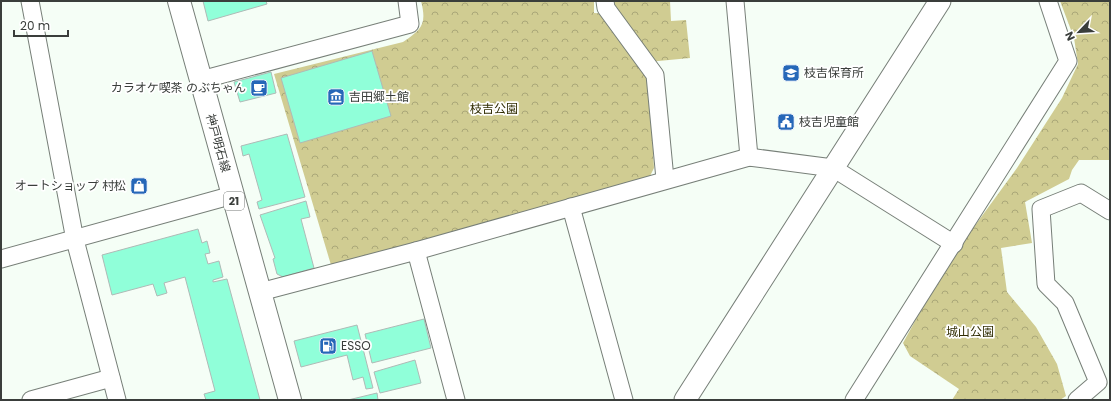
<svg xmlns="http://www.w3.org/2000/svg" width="1111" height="401" font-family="Poppins,'Noto Sans JP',sans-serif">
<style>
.park{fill:url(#park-crowns)}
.building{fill:#90ffd9;stroke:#afbab6}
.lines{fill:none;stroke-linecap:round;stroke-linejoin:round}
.minor-casing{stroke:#777f78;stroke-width:19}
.tertiary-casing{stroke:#777f78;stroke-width:23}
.primary-casing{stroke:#777f78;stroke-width:24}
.minor{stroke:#fff;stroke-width:17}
.tertiary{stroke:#fff;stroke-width:21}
.primary{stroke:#fff;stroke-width:22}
.labels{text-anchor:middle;stroke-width:3.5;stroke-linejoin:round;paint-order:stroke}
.shield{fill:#fff;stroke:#757876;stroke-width:1}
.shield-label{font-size:11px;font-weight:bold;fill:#3a3e3b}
.poi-label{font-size:12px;fill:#3a3e3b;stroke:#fff;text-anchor:start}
.park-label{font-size:12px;fill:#302c02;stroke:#fff}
.street-label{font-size:12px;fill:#3a3e3b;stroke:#fff}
</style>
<defs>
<pattern id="park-crowns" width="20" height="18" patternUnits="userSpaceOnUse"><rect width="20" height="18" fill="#d0cc92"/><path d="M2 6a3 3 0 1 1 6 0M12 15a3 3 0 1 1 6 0" fill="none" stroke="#aaa778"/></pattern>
</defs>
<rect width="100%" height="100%" fill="#f5fef6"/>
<g class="park">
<path d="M421,1H594V13L611,14L610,1H670L671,21L686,20L690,58L648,62L654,168L649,178L331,265L274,74L403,42C422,29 427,24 421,1Z"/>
<polygon points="1060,1 1110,1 1110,160 1079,160 1072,170 1069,179 1025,202 1032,243 1001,248 1007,292 1036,327 1057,364 1066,396 1060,400 952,400 959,389 910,356 903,343 944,268 1017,168 1062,98 1078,64 1074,38"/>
</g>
<g class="building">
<polygon points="203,1 266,1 267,4 208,21"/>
<polygon points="372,51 391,116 300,143 281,78"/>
<polygon points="271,72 276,93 240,102 234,82"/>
<polygon points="287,134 305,197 259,209 257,202 262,200 249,154 243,156 241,146"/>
<polygon points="306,201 310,217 301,219 314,268 283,277 277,274 273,259 275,258 260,215"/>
<polygon points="198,229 202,243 207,241 210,253 205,254 208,264 219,261 223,277 213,280 213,282 227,279 260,400 206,400 204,394 215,391 185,277 164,283 167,293 157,296 153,284 112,295 102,255"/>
<polygon points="424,319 431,348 372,363 365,334"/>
<polygon points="357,325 373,388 366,389 363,377 353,380 347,355 301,367 294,341"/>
<polygon points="415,360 421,383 380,393 374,372"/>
<polygon points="377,393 378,400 348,400"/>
</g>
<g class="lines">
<defs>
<g id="minor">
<polyline points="30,1 75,240 117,400"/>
<polyline points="605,1 606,8 655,75 665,179"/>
<polyline points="735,1 749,157"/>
<polyline points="201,80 410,24 407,1"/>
<polyline points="571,207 624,400"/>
<polyline points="416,251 456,400"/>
<polyline points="1,259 233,195"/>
<polyline points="260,292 416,251 749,157 833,168 954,244"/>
<polyline points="31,400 111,378"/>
<polyline points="854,400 1068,61 1048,1"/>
<polyline points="1077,400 1098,382 1065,303 1046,284 1041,209 1081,193 1110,211"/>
</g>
<polyline id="tertiary" points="685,400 940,1"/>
<polyline id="primary" points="179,1 290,400"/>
</defs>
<use href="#minor" class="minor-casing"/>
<use href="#tertiary" class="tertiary-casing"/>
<use href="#primary" class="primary-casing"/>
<use href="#minor" class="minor"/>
<use href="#tertiary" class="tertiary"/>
<use href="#primary" class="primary"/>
</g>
<defs>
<symbol id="school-square" viewBox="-11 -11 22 22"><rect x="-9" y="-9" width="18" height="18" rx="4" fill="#2667b8" stroke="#fff"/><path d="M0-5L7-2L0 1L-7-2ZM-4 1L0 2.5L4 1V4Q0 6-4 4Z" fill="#fff"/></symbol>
<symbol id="cafe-square" viewBox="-11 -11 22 22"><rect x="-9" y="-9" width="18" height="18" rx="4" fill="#2667b8" stroke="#fff"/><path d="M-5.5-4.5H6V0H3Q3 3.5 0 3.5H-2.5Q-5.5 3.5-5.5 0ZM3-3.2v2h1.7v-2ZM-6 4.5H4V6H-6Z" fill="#fff"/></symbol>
<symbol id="museum-square" viewBox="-11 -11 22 22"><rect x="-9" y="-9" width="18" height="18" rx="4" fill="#2667b8" stroke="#fff"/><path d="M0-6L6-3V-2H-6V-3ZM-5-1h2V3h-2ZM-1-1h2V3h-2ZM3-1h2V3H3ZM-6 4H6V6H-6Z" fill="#fff"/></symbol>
<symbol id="civic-square" viewBox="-11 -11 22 22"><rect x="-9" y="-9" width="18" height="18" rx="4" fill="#2667b8" stroke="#fff"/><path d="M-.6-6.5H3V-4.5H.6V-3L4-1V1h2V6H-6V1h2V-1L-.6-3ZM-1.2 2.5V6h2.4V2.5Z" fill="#fff"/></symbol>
<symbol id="shop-square" viewBox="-11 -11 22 22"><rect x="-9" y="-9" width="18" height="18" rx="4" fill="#2667b8" stroke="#fff"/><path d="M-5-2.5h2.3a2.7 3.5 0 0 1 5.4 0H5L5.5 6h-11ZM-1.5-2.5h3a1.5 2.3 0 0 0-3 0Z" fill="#fff"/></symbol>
<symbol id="fuel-square" viewBox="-11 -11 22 22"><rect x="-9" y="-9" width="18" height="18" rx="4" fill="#2667b8" stroke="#fff"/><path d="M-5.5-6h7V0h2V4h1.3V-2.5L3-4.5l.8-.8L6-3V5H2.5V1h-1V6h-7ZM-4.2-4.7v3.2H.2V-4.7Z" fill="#fff"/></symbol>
</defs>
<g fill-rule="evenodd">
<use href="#school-square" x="781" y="63" width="20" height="20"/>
<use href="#cafe-square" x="249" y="78" width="20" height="20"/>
<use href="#museum-square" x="326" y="87" width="20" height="20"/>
<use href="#civic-square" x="776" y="112" width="20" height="20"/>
<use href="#shop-square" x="129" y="176" width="20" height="20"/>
<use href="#fuel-square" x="318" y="336" width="20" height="20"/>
</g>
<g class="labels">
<rect class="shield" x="224" y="192" width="20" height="18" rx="3"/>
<g class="shield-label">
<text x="234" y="205">21</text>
</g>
<g class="poi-label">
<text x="804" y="77">枝吉保育所</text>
<text x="246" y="92" text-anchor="end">カラオケ喫茶 のぶちゃん</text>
<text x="349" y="101">吉田郷土館</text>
<text x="799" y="126">枝吉児童館</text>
<text x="126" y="190" text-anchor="end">オートショップ 村松</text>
<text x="341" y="350">ESSO</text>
</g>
<g class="park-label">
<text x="494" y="113">枝吉公園</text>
<text x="970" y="336">城山公園</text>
</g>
<g class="street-label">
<text transform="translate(218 143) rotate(74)" y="4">神戸明石線</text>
</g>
</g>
<rect width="1111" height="401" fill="none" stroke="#3a3e3b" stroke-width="4"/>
<g transform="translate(1079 32) rotate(245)" stroke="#ffffff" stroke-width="3" paint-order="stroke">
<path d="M0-3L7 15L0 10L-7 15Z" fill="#3a3e3b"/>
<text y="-6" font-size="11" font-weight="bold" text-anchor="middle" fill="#3a3e3b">N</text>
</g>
<path d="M14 30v6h54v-6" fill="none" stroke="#3a3e3b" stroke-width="2"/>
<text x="20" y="30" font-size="12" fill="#3a3e3b" stroke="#ffffff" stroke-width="3" paint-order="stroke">20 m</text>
</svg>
